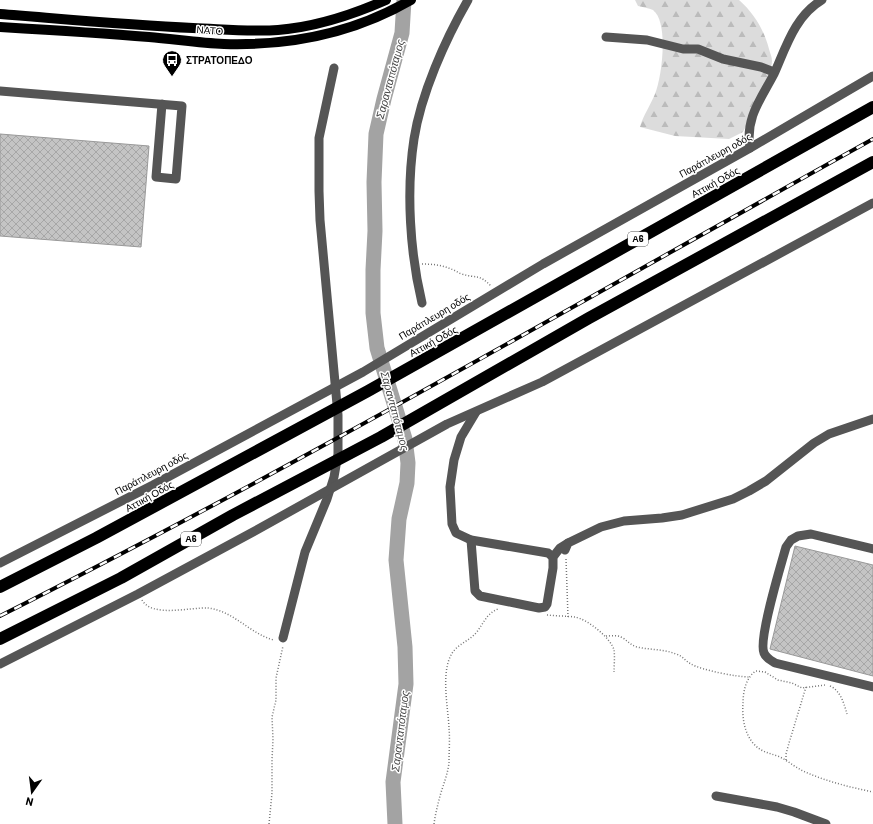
<svg xmlns="http://www.w3.org/2000/svg" width="873" height="824" font-family="Barlow,sans-serif">
<style>
.forest{fill:url(#forest-firs)}
.lines{fill:none;stroke-linecap:round;stroke-linejoin:round}
.river{stroke:#a3a3a3;stroke-width:15}
.building{fill:url(#building-cross-hatch);stroke:#999}
.path{stroke:#777;stroke-width:1.5;stroke-dasharray:1 2;stroke-linecap:butt}
.minor{stroke:#555;stroke-width:9}
.major{stroke:#000;stroke-width:10}
.highway{stroke:#000;stroke-width:12}
.rail-casing{stroke:#000;stroke-width:4}
.rail{stroke:#fff;stroke-width:2.5;stroke-dasharray:8;stroke-linecap:butt}
.labels{text-anchor:middle;stroke-width:3;stroke-linejoin:round;paint-order:stroke}
.shield{fill:#fff;stroke:#4c4c4c;stroke-width:1}
.shield-label{font-size:9px;font-weight:bold;fill:#000}
.street-label{font-size:10px;fill:#000;stroke:#fff}
.poi-label{font-size:10px;font-weight:bold;fill:#000;stroke:#fff;text-anchor:start}
.water-label{font-size:11px;font-style:italic;fill:#444;stroke:#fff}
</style>
<defs>
<pattern id="forest-firs" width="22" height="20" patternUnits="userSpaceOnUse"><rect width="22" height="20" fill="#dcdcdc"/><path d="M5 1l3.5 6h-7zM16 11l3.5 6h-7z" fill="#bbb"/></pattern>
<pattern id="building-cross-hatch" width="8" height="8" patternUnits="userSpaceOnUse"><rect width="8" height="8" fill="#c4c4c4"/><path d="M0 0l8 8M0 8l8-8" fill="none" stroke="#a7a7a7"/></pattern>
</defs>
<rect width="100%" height="100%" fill="#fff"/>
<path class="forest" d="M635,0H739C754,13 764,30 769,49C770,53 772,57 772,61C772,74 750,120 743,132L729,139L675,136L640,127C643,116 651,104 655,94C662,77 669,22 653,10C649,8 642,7 638,6Z"/>
<g class="lines">
<polyline class="river" points="395,824 393,782 406,684 405,647 396,560 399,519 407,483 408,463 405,439 377,348 373,313 373,270 375,231 374,182 376,134 384,99 402,33 404,0"/>
</g>
<g class="building">
<polygon points="0,134 149,146 141,247 0,236"/>
<polygon points="795,546 873,565 873,676 770,649"/>
</g>
<g class="lines">
<g class="path">
<path d="M422,264C432,264 442,265 451,269C455,270 458,273 462,274C477,279 478,273 491,286"/>
<polyline points="566,559 568,617"/>
<path d="M142,600C152,618 191,607 208,608C234,611 250,634 274,640"/>
<path d="M547,615C556,616 566,616 575,617C587,619 611,638 614,650C615,657 614,665 614,672"/>
<path d="M606,636C611,636 617,635 621,637C627,640 630,645 637,647C650,650 664,649 676,654C683,656 685,661 691,664C701,670 737,677 749,677"/>
<path d="M825,685L802,688L792,683L778,680L765,672L756,671C746,677 743,692 743,703C742,717 744,732 753,743C760,752 770,753 780,757C788,761 795,767 803,771C825,781 849,787 873,792"/>
<path d="M830,686C841,691 844,704 847,714"/>
<polyline points="786,760 786,754 789,743 806,687"/>
<polyline points="269,824 272,793 272,760 273,739 272,717 276,700 276,678 283,646"/>
<path d="M434,824C435,816 437,808 439,800C442,787 448,775 449,762C449,751 450,739 449,728C448,707 441,674 451,655C456,645 469,641 476,633C484,623 486,614 498,609"/>
</g>
<g class="minor">
<polyline points="606,37 647,40 683,49 698,49 723,59 761,67 774,72"/>
<polyline points="0,91 182,106 176,179 156,177 162,104"/>
<path d="M750,148C745,118 761,99 774,74C786,47 795,16 822,0"/>
<path d="M422,303C410,253 406,191 414,139C421,94 445,40 468,0"/>
<polyline points="476,412 461,437 454,460 450,487 452,524 456,533 471,540 548,553 553,557"/>
<polyline points="471,540 475,591 480,596 539,608 545,607 547,604 553,568 553,557 560,548 568,543"/>
<path d="M873,549L811,534L798,536L791,540L786,547C781,565 758,640 764,653C766,658 770,660 775,663L873,687"/>
<polyline points="565,550 568,543 601,527 624,521 662,518 682,515 733,499 749,491 766,481 814,443 829,434 873,419"/>
<polyline points="0,563 153,485 363,372 543,264 750,148 873,76"/>
<polyline points="283,638 305,552 327,499 334,477 338,454 338,415 320,220 319,191 319,138 334,68"/>
<polyline points="0,664 138,594 253,532 447,424 542,382 873,203"/>
<polyline points="716,796 777,807 794,812 826,824"/>
</g>
<g class="major">
<path d="M0,14C64,19 129,25 193,28C221,29 250,32 278,30C316,27 352,15 386,0"/>
<path d="M0,27C50,30 99,33 149,37C174,39 199,43 224,44C290,46 354,33 411,0"/>
</g>
<g class="highway">
<polyline points="0,587 96,538 368,391 873,107"/>
<polyline points="0,639 121,578 233,515 381,437 589,318 873,162"/>
</g>
<defs>
<path id="rail" d="M0,616C296,467 583,300 873,139"/>
</defs>
<use href="#rail" class="rail-casing"/>
<use href="#rail" class="rail"/>
</g>
<defs>
<symbol id="bus-pin" viewBox="-11 -11 22 30"><path d="M0 17L-7.5 6A9.5 9.5 0 1 1 7.5 6Z" fill="#000" stroke="#fff"/><path d="M-5-6H5V4H4V6H2V4H-2V6H-4V4H-5ZM-3.5-4V0h7V-4ZM-3.5 1.2v1.5H-2V1.2ZM2 1.2v1.5H3.5V1.2Z" fill="#fff"/></symbol>
</defs>
<g fill-rule="evenodd">
<use href="#bus-pin" x="161" y="49" width="22" height="30"/>
</g>
<g class="labels">
<g class="shield">
<rect x="628" y="232" width="20" height="14" rx="3"/>
<rect x="181" y="532" width="20" height="14" rx="3"/>
</g>
<g class="shield-label">
<text x="638" y="242">Α6</text>
<text x="191" y="542">Α6</text>
</g>
<g class="street-label">
<text transform="translate(210 30) rotate(4)" y="4">ΝΑΤΟ</text>
<text transform="translate(715 155) rotate(-29)" y="4">Παράπλευρη οδός</text>
<text transform="translate(715 182) rotate(-29)" y="4">Αττική Οδός</text>
<text transform="translate(434 316) rotate(-31)" y="4">Παράπλευρη οδός</text>
<text transform="translate(433 341) rotate(-29)" y="4">Αττική Οδός</text>
<text transform="translate(151 473) rotate(-28)" y="4">Παράπλευρη οδός</text>
<text transform="translate(149 496) rotate(-29)" y="4">Αττική Οδός</text>
</g>
<g class="poi-label">
<text x="186" y="64">ΣΤΡΑΤΟΠΕΔΟ</text>
</g>
<g class="water-label">
<text transform="translate(390 79) rotate(-75)" y="4">Σαρανταπόταμος</text>
<text transform="translate(395 411) rotate(75)" y="4">Σαρανταπόταμος</text>
<text transform="translate(400 731) rotate(-83)" y="4">Σαρανταπόταμος</text>
</g>
</g>
<g transform="translate(32 792) rotate(194)" stroke="#ffffff" stroke-width="3" paint-order="stroke">
<path d="M0-3L7 15L0 10L-7 15Z" fill="#000000"/>
<text y="-6" font-size="11" font-weight="bold" text-anchor="middle" fill="#000000">N</text>
</g>
</svg>
